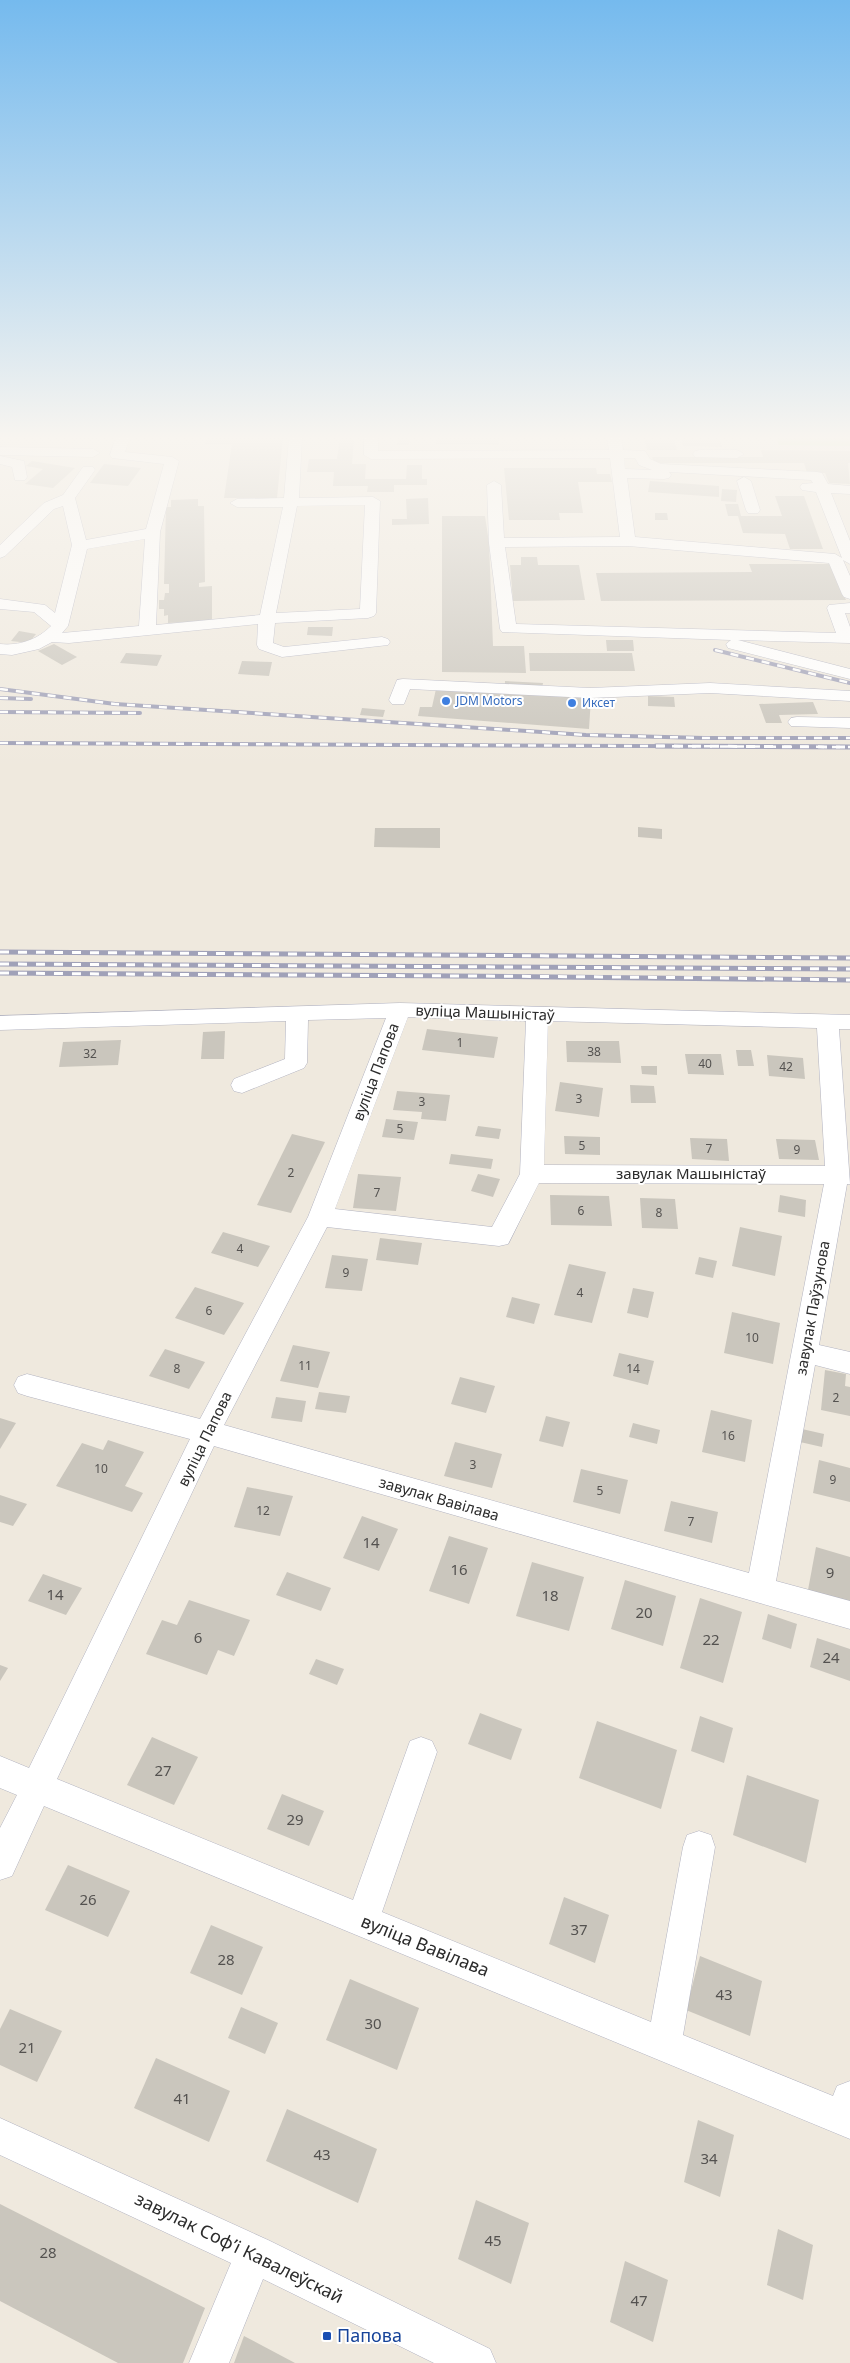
<svg xmlns="http://www.w3.org/2000/svg" width="850" height="2363" font-family="'Noto Sans',sans-serif">
<style>
.pitch{fill:#bef192}
.building{fill:#cac6bd}
.lines{fill:none;stroke-linecap:round;stroke-linejoin:round}
.minor-casing{stroke:#b2b3c1;stroke-width:1}
.minor{fill:#fff;fill-rule:evenodd}
.rail-far1-casing{stroke:#a0a1b8;stroke-width:4}
.rail-casing{stroke:#a0a1b8;stroke-width:5}
.rail-far1{stroke:#fff;stroke-width:2.5;stroke-dasharray:8;stroke-linecap:butt}
.rail{stroke:#fff;stroke-width:3;stroke-dasharray:9;stroke-linecap:butt}
.shop-dot{fill:#3f7fe0;stroke:#fff;stroke-width:2}
.transit-dot{fill:#1a4fb4;stroke:#fff;stroke-width:2}
.labels{text-anchor:middle;stroke-width:4;stroke-linejoin:round;paint-order:stroke}
.far-shop-label{font-size:12px;fill:#366cbe;stroke:#fff;text-anchor:start}
.number-label{font-size:12px;fill:#545250}
.street-label{font-size:15px;fill:#2c2c2c;stroke:#fff}
.near-number-label{font-size:15px;fill:#545250}
.near-street-label{font-size:18px;fill:#2c2c2c;stroke:#fff}
.near-transit-label{font-size:18px;fill:#164399;stroke:#fff;text-anchor:start}
</style>
<rect width="100%" height="100%" fill="#efe9de"/>
<polygon class="pitch" points="776,437 850,437 850,446 779,445"/>
<g class="building">
<polygon points="70,437 98,437 96,440 69,440"/>
<polygon points="234,437 283,437 277,498 224,498 232,444 205,444 206,438"/>
<polygon points="340,437 354,437 352,464 366,464 365,479 406,479 407,465 422,465 422,479 427,479 427,485 394,485 394,492 367,492 368,486 333,486 334,472 307,472 309,459 337,459"/>
<polygon points="398,437 410,438 409,445 397,445"/>
<polygon points="436,437 499,437 499,445 436,444"/>
<polygon points="719,439 722,447 683,446 681,440"/>
<polygon points="645,440 674,440 677,450 647,450"/>
<polygon points="761,450 850,451 850,463 848,463 850,484 829,483 825,473 807,473 804,463 654,463 652,457 763,457"/>
<polygon points="32,461 75,468 53,488 25,484 43,469 26,466"/>
<polygon points="104,464 141,468 128,486 90,483"/>
<polygon points="504,468 596,468 597,474 610,474 612,482 578,482 583,513 559,513 560,520 509,520"/>
<polygon points="650,481 719,486 719,497 648,492"/>
<polygon points="722,489 737,490 736,502 721,501"/>
<polygon points="775,496 804,496 823,549 790,549 785,534 743,533 738,516 728,516 725,504 738,504 741,516 782,516"/>
<polygon points="428,498 429,524 392,525 392,519 407,519 406,499"/>
<polygon points="198,499 198,506 204,506 205,582 199,583 199,587 212,586 212,621 168,623 168,615 164,616 164,609 159,609 159,600 164,600 165,593 169,593 169,584 164,584 166,507 171,507 171,500"/>
<polygon points="655,513 667,513 668,520 655,520"/>
<polygon points="442,516 485,516 489,543 493,646 524,646 526,673 442,672"/>
<polygon points="521,557 537,557 538,565 579,565 585,600 513,601 510,565 521,565"/>
<polygon points="749,564 832,564 846,600 601,601 596,573 752,572"/>
<polygon points="308,627 333,627 332,636 307,635"/>
<polygon points="19,631 36,634 29,643 11,641"/>
<polygon points="606,640 633,640 634,651 607,651"/>
<polygon points="54,644 77,657 62,665 38,651"/>
<polygon points="126,653 162,655 157,666 120,663"/>
<polygon points="529,653 632,653 635,671 530,671"/>
<polygon points="242,661 272,662 269,676 238,674"/>
<polygon points="505,681 543,683 542,689 505,687"/>
<polygon points="436,689 591,698 589,729 418,716 420,707 432,707"/>
<polygon points="648,696 674,697 675,707 648,706"/>
<polygon points="813,702 818,714 779,715 782,723 766,723 759,704"/>
<polygon points="362,708 385,710 383,717 360,715"/>
<polygon points="638,827 662,829 662,839 638,837"/>
<polygon points="375,828 440,828 440,848 374,847"/>
<polygon points="427,1029 498,1037 494,1058 422,1050"/>
<polygon points="225,1031 224,1059 201,1059 203,1032"/>
<polygon points="121,1040 118,1065 59,1067 63,1042"/>
<polygon points="566,1041 619,1041 621,1063 567,1062"/>
<polygon points="736,1050 751,1050 754,1066 738,1066"/>
<polygon points="685,1054 721,1054 724,1075 688,1074"/>
<polygon points="767,1055 803,1058 805,1079 769,1076"/>
<polygon points="641,1066 657,1066 657,1075 642,1074"/>
<polygon points="560,1082 603,1088 599,1117 555,1111"/>
<polygon points="630,1085 654,1086 656,1103 631,1103"/>
<polygon points="397,1091 450,1095 446,1121 421,1119 422,1112 393,1110"/>
<polygon points="386,1119 418,1122 414,1140 382,1137"/>
<polygon points="478,1126 501,1129 499,1139 475,1136"/>
<polygon points="292,1134 325,1142 291,1213 257,1205"/>
<polygon points="564,1136 600,1137 600,1155 565,1154"/>
<polygon points="690,1138 727,1139 729,1161 692,1159"/>
<polygon points="776,1139 815,1140 819,1160 779,1159"/>
<polygon points="451,1154 493,1159 491,1169 449,1164"/>
<polygon points="358,1174 401,1177 396,1211 353,1208"/>
<polygon points="478,1174 500,1179 493,1197 471,1191"/>
<polygon points="550,1195 609,1196 612,1226 551,1225"/>
<polygon points="780,1195 806,1200 805,1217 778,1212"/>
<polygon points="640,1198 675,1199 678,1229 642,1228"/>
<polygon points="740,1227 782,1236 775,1276 732,1266"/>
<polygon points="223,1232 270,1246 258,1267 211,1253"/>
<polygon points="380,1238 422,1243 418,1265 376,1260"/>
<polygon points="332,1255 368,1259 362,1291 325,1288"/>
<polygon points="699,1257 717,1261 713,1278 695,1274"/>
<polygon points="569,1264 606,1272 592,1323 554,1315"/>
<polygon points="195,1287 244,1303 224,1335 175,1318"/>
<polygon points="633,1288 654,1292 648,1318 627,1313"/>
<polygon points="512,1297 540,1304 534,1324 506,1317"/>
<polygon points="732,1312 780,1323 773,1364 724,1353"/>
<polygon points="293,1345 330,1352 318,1388 280,1381"/>
<polygon points="165,1349 205,1362 189,1389 149,1376"/>
<polygon points="619,1353 654,1361 648,1385 613,1376"/>
<polygon points="825,1370 846,1374 845,1386 850,1387 850,1416 821,1410"/>
<polygon points="460,1377 495,1386 486,1413 451,1404"/>
<polygon points="319,1392 350,1396 346,1413 315,1409"/>
<polygon points="276,1397 306,1401 302,1422 271,1418"/>
<polygon points="711,1410 752,1420 745,1462 702,1452"/>
<polygon points="546,1416 570,1422 563,1447 539,1441"/>
<polygon points="0,1418 16,1423 0,1449"/>
<polygon points="633,1423 660,1430 657,1444 629,1437"/>
<polygon points="802,1429 824,1434 822,1447 800,1442"/>
<polygon points="108,1440 144,1452 125,1486 143,1493 132,1512 56,1486 82,1443 103,1450"/>
<polygon points="455,1442 502,1454 492,1488 444,1476"/>
<polygon points="819,1460 850,1468 850,1502 813,1493"/>
<polygon points="581,1469 628,1480 620,1514 573,1502"/>
<polygon points="247,1487 293,1496 280,1536 234,1527"/>
<polygon points="0,1495 27,1504 13,1526 0,1522"/>
<polygon points="671,1501 718,1512 712,1543 664,1531"/>
<polygon points="362,1516 398,1529 379,1571 343,1558"/>
<polygon points="449,1536 488,1548 469,1604 429,1591"/>
<polygon points="816,1547 850,1557 850,1602 808,1590"/>
<polygon points="532,1562 584,1577 569,1631 516,1616"/>
<polygon points="287,1572 331,1588 321,1611 276,1595"/>
<polygon points="43,1574 82,1588 66,1615 28,1601"/>
<polygon points="625,1580 676,1596 663,1646 611,1629"/>
<polygon points="700,1598 742,1612 723,1683 680,1668"/>
<polygon points="189,1600 250,1620 234,1656 218,1650 207,1675 146,1654 162,1620 177,1625"/>
<polygon points="768,1614 797,1624 791,1649 762,1639"/>
<polygon points="817,1638 850,1649 850,1681 810,1667"/>
<polygon points="316,1659 344,1669 337,1685 309,1674"/>
<polygon points="0,1665 8,1668 0,1681"/>
<polygon points="480,1713 522,1729 511,1760 468,1744"/>
<polygon points="700,1716 733,1728 724,1763 691,1751"/>
<polygon points="597,1721 677,1750 661,1809 579,1778"/>
<polygon points="152,1737 198,1757 174,1805 127,1785"/>
<polygon points="747,1775 819,1800 806,1863 733,1835"/>
<polygon points="282,1794 324,1811 309,1846 267,1829"/>
<polygon points="68,1865 130,1891 108,1937 45,1910"/>
<polygon points="564,1897 609,1915 595,1963 549,1944"/>
<polygon points="211,1925 263,1947 242,1995 190,1973"/>
<polygon points="700,1956 762,1981 750,2036 686,2010"/>
<polygon points="350,1979 419,2008 397,2070 326,2040"/>
<polygon points="241,2007 278,2023 265,2054 228,2038"/>
<polygon points="10,2009 62,2031 37,2082 0,2065 0,2029"/>
<polygon points="156,2058 230,2091 209,2142 134,2108"/>
<polygon points="287,2109 377,2149 358,2203 266,2161"/>
<polygon points="698,2120 734,2135 720,2197 684,2182"/>
<polygon points="476,2200 529,2223 511,2284 458,2259"/>
<polygon points="0,2204 205,2308 183,2363 118,2363 0,2301"/>
<polygon points="778,2229 813,2245 803,2300 767,2285"/>
<polygon points="625,2261 668,2280 653,2342 610,2322"/>
<polygon points="244,2336 295,2363 234,2363"/>
</g>
<g class="lines">
<defs>
<g id="minor">
<path d="M116,437H130L125,452L172,457L179,461L160,532L156,625L260,615L283,507H237L230,503L237,499L284,498L289,438L302,437L299,498L373,497L380,501L376,613L374,616L368,618L275,623L273,643L284,647L382,637L388,639L390,642L388,645L282,657L259,649L257,645L258,624L69,643L52,642L39,649L12,655L0,654V644C19,646 37,640 51,626L34,612L0,609V599L45,605L55,613L72,545L63,506L54,509L5,556L0,558V545L44,503L63,495L83,467H93L95,470L75,498L86,540L146,529L164,464L112,458L110,455ZM365,505L360,609L276,613L297,506ZM145,539L139,626L62,633L68,626L87,549Z"/>
<path d="M364,437H378V451L609,450L607,437H621L623,450L645,451L650,459L661,464L817,472L822,473L828,484L850,486V494L831,493L850,541V564L843,560L850,576V599L844,597L842,594L829,563L628,546L505,547L516,624L836,633L827,608L829,605L850,603V613H845L850,627V643L738,640L850,669V679L728,648L726,644L731,640L502,632L500,629L489,543L487,485L494,481L501,485L504,538L620,537L610,458L371,459L364,455ZM624,458H635L639,465L652,470L625,469ZM669,472L811,480L813,483L802,484L800,487L802,490L816,492L842,558L835,554L635,537L627,478L664,479L669,478L671,475Z"/>
<polygon points="0,447 93,449 100,453 93,457 0,455"/>
<polygon points="700,450 737,450 744,454 737,458 695,457 693,454 695,451"/>
<polygon points="0,456 24,461 27,477 25,480 15,480 12,467 0,464"/>
<polygon points="744,477 751,481 760,510 758,513 748,513 746,510 737,481"/>
<polygon points="403,679 590,688 710,683 850,691 850,701 710,693 590,698 410,689 404,704 392,704 389,700 397,680"/>
<polygon points="797,717 850,718 850,728 791,726 788,722 791,718"/>
<path d="M400,1003L850,1015V1029H839L850,1184H847L819,1345L850,1352V1374L815,1365L776,1581L850,1601V1629L214,1446L57,1779L353,1900L410,1741L421,1737L432,1741L437,1752L382,1912L651,2022L683,1847L687,1835L699,1831L711,1835L715,1847L683,2035L833,2096L837,2086L850,2081V2139L44,1806L12,1876L0,1880V1828L17,1795L0,1788V1756L29,1768L190,1439L27,1396L18,1393L14,1385L18,1377L27,1374L200,1419L308,1217L386,1018L308,1020L307,1063L304,1068L242,1093L234,1091L231,1085L234,1079L285,1059L286,1021L0,1030V1016ZM408,1017L526,1021L520,1174L492,1227L335,1209ZM548,1021L817,1028L825,1166L544,1165ZM539,1183L824,1184L749,1573L224,1425L327,1227L499,1246L508,1244Z"/>
<polygon points="0,2118 268,2240 490,2349 496,2363 434,2363 263,2279 229,2363 189,2363 231,2263 0,2155"/>
</g>
</defs>
<use href="#minor" class="minor-casing"/>
<use href="#minor" class="minor"/>
<defs>
<g id="rail-far1">
<polyline points="715,650 850,683"/>
<polyline points="0,689 115,704 586,735 704,738 850,738"/>
<polyline points="0,698 31,699"/>
<polyline points="0,712 140,713"/>
<polyline points="0,743 850,747"/>
</g>
<g id="rail">
<polyline points="656,746 850,747"/>
<polyline points="0,952 850,958"/>
<polyline points="0,964 850,969"/>
<path d="M0,973C283,976 567,975 850,980"/>
</g>
</defs>
<use href="#rail-far1" class="rail-far1-casing"/>
<use href="#rail" class="rail-casing"/>
<use href="#rail-far1" class="rail-far1"/>
<use href="#rail" class="rail"/>
</g>
<linearGradient id="sky" x2="0" y2="1"><stop stop-color="#75baee"/><stop offset="0.57" stop-color="#f8f5f0"/><stop offset="1" stop-color="#f8f5f0" stop-opacity="0"/></linearGradient>
<rect width="850" height="768" fill="url(#sky)"/>
<g class="shop-dot">
<circle cx="446" cy="701" r="5"/>
<circle cx="572" cy="703" r="5"/>
</g>
<rect class="transit-dot" x="322" y="2331" width="10" height="10" rx="2.5"/>
<g class="labels">
<g class="far-shop-label">
<text x="456" y="705">JDM Motors</text>
<text x="582" y="707">Иксет</text>
</g>
<g class="number-label">
<text x="460" y="1047">1</text>
<text x="594" y="1056">38</text>
<text x="90" y="1058">32</text>
<text x="705" y="1068">40</text>
<text x="786" y="1071">42</text>
<text x="579" y="1103">3</text>
<text x="422" y="1106">3</text>
<text x="400" y="1133">5</text>
<text x="582" y="1150">5</text>
<text x="709" y="1153">7</text>
<text x="797" y="1154">9</text>
<text x="291" y="1177">2</text>
<text x="377" y="1197">7</text>
<text x="581" y="1215">6</text>
<text x="659" y="1217">8</text>
<text x="240" y="1253">4</text>
<text x="346" y="1277">9</text>
<text x="580" y="1297">4</text>
<text x="209" y="1315">6</text>
<text x="752" y="1342">10</text>
<text x="305" y="1370">11</text>
<text x="177" y="1373">8</text>
<text x="633" y="1373">14</text>
<text x="836" y="1402">2</text>
<text x="728" y="1440">16</text>
<text x="473" y="1469">3</text>
<text x="101" y="1473">10</text>
<text x="833" y="1484">9</text>
<text x="600" y="1495">5</text>
<text x="263" y="1515">12</text>
<text x="691" y="1526">7</text>
</g>
<g class="street-label">
<text transform="translate(485 1013) rotate(2)" y="5">вуліца Машыністаў</text>
<text transform="translate(376 1072) rotate(-69)" y="5">вуліца Папова</text>
<text x="691" y="1179">завулак Машыністаў</text>
<text transform="translate(813 1308) rotate(-80)" y="5">завулак Паўзунова</text>
<text transform="translate(205 1439) rotate(-64)" y="5">вуліца Папова</text>
<text transform="translate(439 1499) rotate(16)" y="5">завулак Вавілава</text>
</g>
<g class="near-number-label">
<text x="371" y="1548">14</text>
<text x="459" y="1575">16</text>
<text x="830" y="1578">9</text>
<text x="55" y="1600">14</text>
<text x="550" y="1601">18</text>
<text x="644" y="1618">20</text>
<text x="198" y="1643">6</text>
<text x="711" y="1645">22</text>
<text x="831" y="1663">24</text>
<text x="163" y="1776">27</text>
<text x="295" y="1825">29</text>
<text x="88" y="1905">26</text>
<text x="579" y="1935">37</text>
<text x="226" y="1965">28</text>
<text x="724" y="2000">43</text>
<text x="373" y="2029">30</text>
<text x="27" y="2053">21</text>
<text x="182" y="2104">41</text>
<text x="322" y="2160">43</text>
<text x="709" y="2164">34</text>
<text x="493" y="2246">45</text>
<text x="48" y="2258">28</text>
<text x="639" y="2306">47</text>
</g>
<g class="near-street-label">
<text transform="translate(425 1946) rotate(22)" y="6">вуліца Вавілава</text>
<text transform="translate(239 2248) rotate(26)" y="6">завулак Софʼі Кавалеўскай</text>
</g>
<g class="near-transit-label">
<text x="337" y="2342">Папова</text>
</g>
</g>
</svg>
